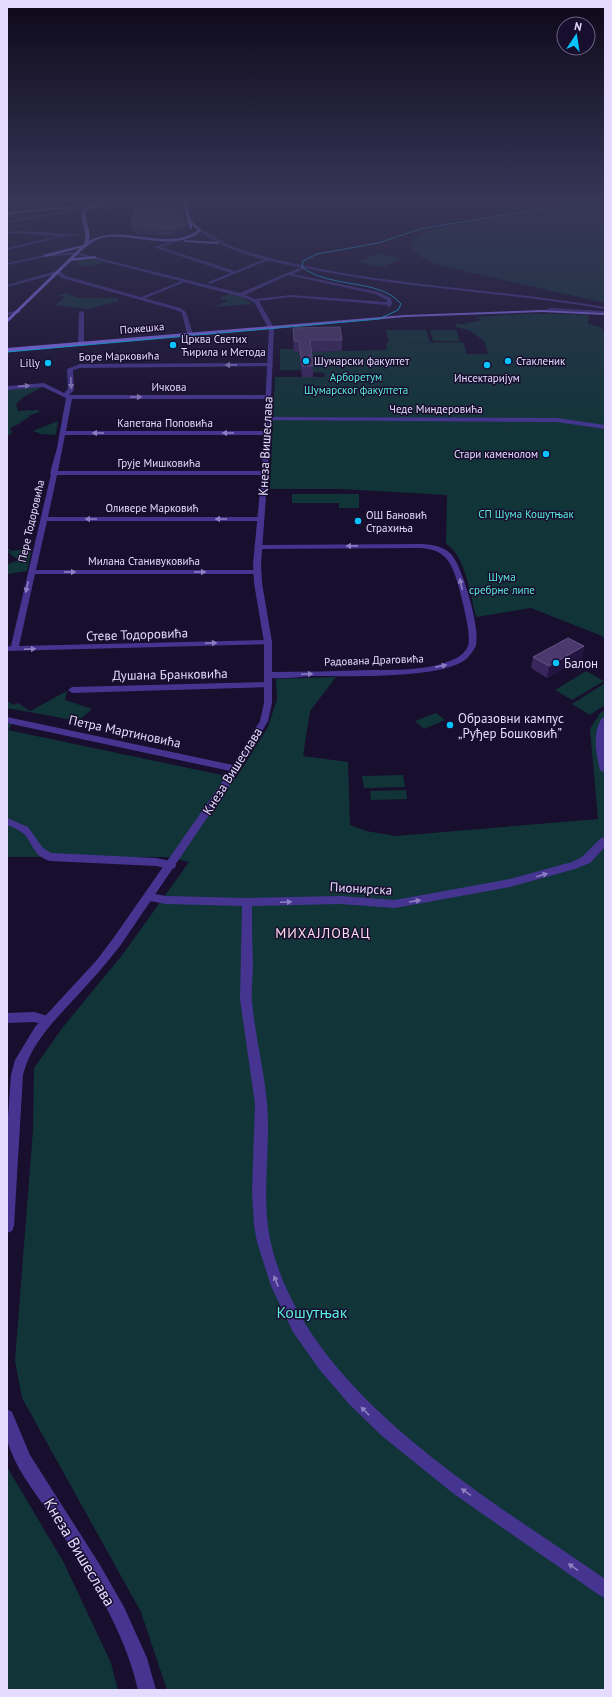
<svg xmlns="http://www.w3.org/2000/svg" width="612" height="1697" font-family="'PT Sans',sans-serif">
<style>
.green{fill:#113438}
.lines{fill:none;stroke-linecap:round;stroke-linejoin:round}
.pedestrian{fill:#453591;fill-rule:evenodd}
.minor{fill:#453591;fill-rule:evenodd}
.tertiary{fill:#453591;fill-rule:evenodd}
.secondary{fill:#8a72ff;fill-rule:evenodd}
.primary{fill:#db62ff;fill-rule:evenodd}
.tram{stroke:#07c3ff;stroke-width:1}
.wall{fill:#39265c}
.shaded-wall{fill:#241442}
.building{fill:#4b396e;stroke:#635284}
.oneway{fill:#8d80c2}
.poi-dot{fill:#07c3ff;stroke:#180e2d;stroke-width:1.5}
.labels{text-anchor:middle;stroke-width:3;stroke-linejoin:round;paint-order:stroke}
.far-street-label{font-size:11px;fill:#e4dbff;stroke:#180e2d}
.far-poi-label{font-size:11px;fill:#e4dbff;stroke:#180e2d;text-anchor:start}
.far-park-label{font-size:11px;fill:#59eddd;stroke:#180e2d}
.street-label{font-size:13px;fill:#e4dbff;stroke:#180e2d}
.poi-label{font-size:13px;fill:#e4dbff;stroke:#180e2d;text-anchor:start}
.neighbourhood-label{font-size:14px;letter-spacing:1px;fill:#fde;stroke:#180e2d}
.near-park-label{font-size:16px;fill:#59eddd;stroke:#180e2d}
.near-street-label{font-size:16px;fill:#e4dbff;stroke:#180e2d}
</style>
<rect width="100%" height="100%" fill="#180e2d"/>
<g class="green">
<polygon points="7,199 40,199 48,203 10,207 7,204"/>
<path d="M605,202V303L446,267C433,263 419,259 411,247C412,234 427,231 438,228L568,206Z"/>
<polygon points="379,253 401,258 401,259 383,267 361,263 359,261"/>
<path d="M93,258L107,261C96,265 86,267 75,265L81,259Z"/>
<polygon points="66,293 78,298 117,298 119,301 88,309 55,305 65,297 57,296"/>
<polygon points="229,294 244,298 252,304 213,307 228,301 219,298"/>
<path d="M522,314H558L589,315L588,324L601,327L605,333V641L602,636L531,608L476,617C471,597 465,554 446,544L447,495L340,489H270L275,377H325L324,373L313,372L310,352L387,350L386,343H389L386,330H426L430,342L404,343L463,342L467,354H488L484,341L469,330L456,327L455,324H463L482,320L475,317Z"/>
<polygon points="430,330 456,330 460,341 433,341"/>
<polygon points="280,349 294,349 299,352 301,370 280,370"/>
<polygon points="42,387 22,398 16,404 18,411 39,410 39,412 28,416 30,417 20,422 21,423 10,428 12,433 7,436 7,390"/>
<polygon points="58,421 56,435 41,434 33,431"/>
<polygon points="292,494 359,494 359,508 339,508 339,503 292,503"/>
<polygon points="7,548 11,551 32,548 27,571 7,574 7,565 18,560 8,552 10,551 7,551"/>
<polygon points="586,671 604,681 572,700 555,690"/>
<polygon points="336,677 310,711 303,756 348,762 350,825 366,831 396,836 598,819 590,729 600,713 605,710 605,1690 167,1690 141,1612 22,1398 15,1361 33,1129 34,1068 63,1027 123,954 189,862 168,857 7,857 7,723 12,724 8,730 236,778 268,727 277,699 276,679"/>
<polygon points="605,683 605,705 590,715 572,704"/>
<polygon points="67,691 65,700 92,709 78,721 7,708 7,701 13,705 18,703 30,711"/>
<polygon points="436,713 445,720 424,729 415,721"/>
<polygon points="403,775 405,787 364,788 362,776"/>
<polygon points="406,790 407,799 371,800 370,791"/>
<polygon points="7,1467 64,1563 111,1663 118,1690 7,1690"/>
</g>
<g class="lines">
<polygon class="pedestrian" points="184,280 187,281 143,299 139,298"/>
<g class="minor">
<polygon points="41,199 45,199 58,205 55,206"/>
<polygon points="98,205 110,205 116,207 107,209 92,208 7,223 7,221"/>
<polygon points="16,231 79,234 81,235 66,236 7,250 7,248 58,236 16,233 7,234 7,232"/>
<polygon points="176,240 179,241 160,247 235,271 267,258 271,259 210,284 208,282 231,273 153,247"/>
<path d="M75,252L240,293L304,266L306,268L293,274L378,292L391,298L392,304L389,308L387,305L291,297L259,301L274,328L271,330L268,328L255,303L246,298L75,254ZM288,275L375,294L387,300V302L291,295L255,299L245,295Z"/>
<polygon points="56,271 60,271 66,276 180,308 186,312 193,334 190,336 187,334 182,313 176,310 62,278 56,274 7,287 7,285"/>
<polygon points="549,308 605,311 605,313 547,310"/>
<polygon points="19,310 21,312 7,315 7,313"/>
<polygon points="80,311 84,312 84,343 81,345 78,343 79,314"/>
<polygon points="80,364 270,363 273,365 272,366 80,368 73,370 74,390 69,395 268,395 271,397 268,399 72,399 66,431 267,431 270,433 267,435 65,435 58,471 265,471 268,473 265,475 57,475 48,517 260,517 263,519 260,521 47,521 36,570 257,570 261,572 257,574 35,574 19,646 268,640 272,642 271,644 7,651 7,647 11,646 51,474 50,473 57,448 66,398 43,387 7,390 7,386 44,383 64,393 68,389 67,369"/>
<polygon points="267,417 557,418 605,425 605,429 557,422 265,420 265,418"/>
<path d="M419,544C430,544 443,546 451,554C462,565 481,630 476,645C475,649 469,657 465,660C440,679 348,676 313,676C299,677 278,680 265,677L264,675L265,673L268,672C302,672 337,671 371,670C392,670 425,670 444,663C453,660 464,656 468,646C472,635 461,596 458,584C451,561 445,549 419,548L258,549L254,547L258,545Z"/>
<polygon points="268,682 272,685 271,687 72,693 68,690 72,687"/>
<path d="M605,717V773L600,770C596,753 592,734 602,718Z"/>
<path d="M7,818L28,827L43,848L51,853L156,858L175,862L176,865L175,868L171,869L156,866L50,861C33,856 34,845 24,834C19,830 13,827 7,825Z"/>
<path d="M605,837V847L590,863L575,869L510,887L395,908L340,904L252,906C252,925 252,944 253,964C253,976 251,989 252,1001C255,1035 264,1069 267,1103C271,1149 261,1194 270,1239C303,1392 486,1496 605,1579V1598L599,1595L454,1494L382,1436L349,1404L319,1369L293,1332L271,1286L257,1242L254,1225L252,1191L255,1104L240,999L242,906L166,904L145,900L144,897L145,894L149,893L166,896L247,898L340,896L395,900L510,879L572,862L582,857L601,838Z"/>
<polygon points="34,1012 51,1017 53,1020 51,1023 47,1025 34,1022 7,1023 7,1013"/>
</g>
<g class="tertiary">
<polygon points="7,210 15,213 7,219 7,216 10,213 7,212"/>
<path d="M200,229C212,234 222,243 234,247C264,258 295,264 326,270C418,287 512,291 605,307V309C510,293 414,289 319,271C277,263 233,256 199,231Z"/>
<polygon points="77,252 79,254 45,257 7,265 7,263 45,255"/>
<path d="M269,327L274,328L268,470L261,564L262,583L272,642V703L268,721L239,771L120,946C106,964 91,981 76,997C54,1021 31,1043 23,1075L14,1226L12,1231L7,1233V1130L11,1075L15,1060L35,1027L96,961L112,940L230,771L7,723V717L233,765L260,721L264,703V642L254,583L253,564L262,470Z"/>
<path d="M7,1409L12,1412L30,1455L100,1565L124,1607L147,1658L156,1690H138C123,1623 82,1566 46,1509C32,1488 15,1467 8,1443C5,1433 7,1419 7,1409Z"/>
</g>
<g class="secondary">
<path d="M107,199H111L94,205L86,212C84,222 92,230 89,241C121,222 168,253 198,230L192,225V229L189,228L183,201L188,199H192L187,202L191,221L202,230C183,249 146,239 122,237C115,237 107,236 101,238C90,242 82,250 74,258L95,256L97,258L71,261L7,323V319L80,248L45,257L43,255L83,245C90,233 80,224 82,212L92,203Z"/>
<polygon points="184,240 217,242 219,243 217,244 185,242"/>
<polygon points="542,310 605,313 605,315 542,312 405,317 7,352 7,348 405,315"/>
</g>
<g class="primary">
<polygon points="160,199 170,199 7,214 7,212"/>
<polygon points="182,199 186,199 187,201 184,202"/>
</g>
<path class="tram" d="M7,352L379,319L398,310L401,304C380,278 330,289 302,267L303,261L317,254L378,243L420,229L601,199"/>
</g>
<g class="wall">
<polygon points="135,213 187,234 174,236 137,234 132,230 131,222"/>
<polygon points="293,328 342,340 342,351 312,352 313,366 313,377 302,377 299,352 294,352 293,339"/>
<polygon points="584,646 582,658 547,678 531,668 533,657"/>
</g>
<g class="shaded-wall">
<polygon points="186,226 187,234 174,236 174,229"/>
<polygon points="584,646 582,658 547,678 549,666"/>
</g>
<g class="building">
<polygon points="135,199 179,199 186,226 174,229 137,226 131,222 135,213"/>
<polygon points="340,327 342,340 310,340 313,366 302,366 299,341 294,341 293,328"/>
<polygon points="568,638 584,646 549,666 533,657"/>
</g>
<defs><path id="oneway-solid" d="M-6-.8H1V-3.2L6.5 0L1 3.2V.8H-6Z"/></defs>
<g class="oneway">
<use href="#oneway-solid" transform="translate(231 365) rotate(180)"/>
<use href="#oneway-solid" transform="translate(71 383) rotate(88)"/>
<use href="#oneway-solid" transform="translate(24 386) rotate(-5)"/>
<use href="#oneway-solid" transform="translate(136 397)"/>
<use href="#oneway-solid" transform="translate(98 433) rotate(180)"/>
<use href="#oneway-solid" transform="translate(228 433) rotate(180)"/>
<use href="#oneway-solid" transform="translate(91 519) rotate(180)"/>
<use href="#oneway-solid" transform="translate(221 519) rotate(180)"/>
<use href="#oneway-solid" transform="translate(352 546) rotate(179)"/>
<use href="#oneway-solid" transform="translate(70 572)"/>
<use href="#oneway-solid" transform="translate(200 572)"/>
<use href="#oneway-solid" transform="translate(461 584) rotate(-103)"/>
<use href="#oneway-solid" transform="translate(27 587) rotate(103)"/>
<use href="#oneway-solid" transform="translate(211 643) rotate(-2)"/>
<use href="#oneway-solid" transform="translate(30 649) rotate(-2)"/>
<use href="#oneway-solid" transform="translate(441 666) rotate(-12)"/>
<use href="#oneway-solid" transform="translate(307 674) rotate(-2)"/>
<use href="#oneway-solid" transform="translate(542 875) rotate(-16)"/>
<use href="#oneway-solid" transform="translate(415 901) rotate(-9)"/>
<use href="#oneway-solid" transform="translate(286 902) rotate(-2)"/>
<use href="#oneway-solid" transform="translate(276 1281) rotate(-111)"/>
<use href="#oneway-solid" transform="translate(365 1411) rotate(-135)"/>
<use href="#oneway-solid" transform="translate(466 1492) rotate(-145)"/>
<use href="#oneway-solid" transform="translate(573 1567) rotate(-145)"/>
</g>
<linearGradient id="sky" x2="0" y2="1"><stop stop-color="#0d0819"/><stop offset="0.46" stop-color="#373657"/><stop offset="1" stop-color="#373657" stop-opacity="0"/></linearGradient>
<rect width="612" height="436" fill="url(#sky)"/>
<g class="poi-dot">
<circle cx="173" cy="345" r="4"/>
<circle cx="306" cy="361" r="4"/>
<circle cx="508" cy="361" r="4"/>
<circle cx="48" cy="363" r="4"/>
<circle cx="487" cy="365" r="4"/>
<circle cx="546" cy="454" r="4"/>
<circle cx="358" cy="521" r="4"/>
<circle cx="556" cy="663" r="4"/>
<circle cx="450" cy="725" r="4"/>
</g>
<g class="labels">
<g class="far-street-label">
<text transform="translate(142 328) rotate(-5)" y="4">Пожешка</text>
<text transform="translate(119 356) rotate(-1)" y="4">Боре Марковића</text>
<text x="169" y="391">Ичкова</text>
<text x="436" y="413">Чеде Миндеровића</text>
<text x="165" y="427">Капетана Поповића</text>
<text x="159" y="467">Грује Мишковића</text>
<text x="152" y="512">Оливере Марковић</text>
<text transform="translate(31 521) rotate(-77)" y="4">Пере Тодоровића</text>
<text x="144" y="565">Милана Станивуковића</text>
<text transform="translate(374 660) rotate(-2)" y="4">Радована Драговића</text>
</g>
<g class="far-poi-label">
<text x="181" y="343">Црква Светих<tspan x="181" dy="13">Ћирила и Метода</tspan></text>
<text x="314" y="365">Шумарски факултет</text>
<text x="516" y="365">Стакленик</text>
<text x="40" y="367" text-anchor="end">Lilly</text>
<text x="487" y="382" text-anchor="middle">Инсектаријум</text>
<text x="538" y="458" text-anchor="end">Стари каменолом</text>
<text x="366" y="519">ОШ Бановић<tspan x="366" dy="13">Страхиња</tspan></text>
</g>
<g class="far-park-label">
<text x="356" y="381">Арборетум<tspan x="356" dy="13">Шумарског факултета</tspan></text>
<text x="526" y="518">СП Шума Кошутњак</text>
<text x="502" y="581">Шума<tspan x="502" dy="13">сребрне липе</tspan></text>
</g>
<g class="street-label">
<text transform="translate(265 446) rotate(-87)" y="5">Кнеза Вишеслава</text>
<text transform="translate(137 634) rotate(-2)" y="5">Стеве Тодоровића</text>
<text transform="translate(170 674) rotate(-1)" y="5">Душана Бранковића</text>
<text transform="translate(125 731) rotate(12)" y="5">Петра Мартиновића</text>
<text transform="translate(232 771) rotate(-58)" y="5">Кнеза Вишеслава</text>
<text transform="translate(361 888) rotate(3)" y="5">Пионирска</text>
</g>
<g class="poi-label">
<text x="564" y="668">Балон</text>
<text x="458" y="723">Образовни кампус<tspan x="458" dy="15">„Руђер Бошковић”</tspan></text>
</g>
<g class="neighbourhood-label">
<text x="323" y="938">МИХАЈЛОВАЦ</text>
</g>
<g class="near-park-label">
<text x="312" y="1318">Кошутњак</text>
</g>
<g class="near-street-label">
<text transform="translate(80 1552) rotate(59)" y="6">Кнеза Вишеслава</text>
</g>
</g>
<rect width="612" height="1697" fill="none" stroke="#e4dbff" stroke-width="16"/>
<g transform="translate(576 36) rotate(12)"><circle r="19" fill="#180e2d" stroke="#6a6081"/>
<path d="M0-3L7 15L0 10L-7 15Z" fill="#07c3ff"/>
<text y="-6" font-size="11" font-weight="bold" text-anchor="middle" fill="#e4dbff">N</text>
</g>
</svg>
